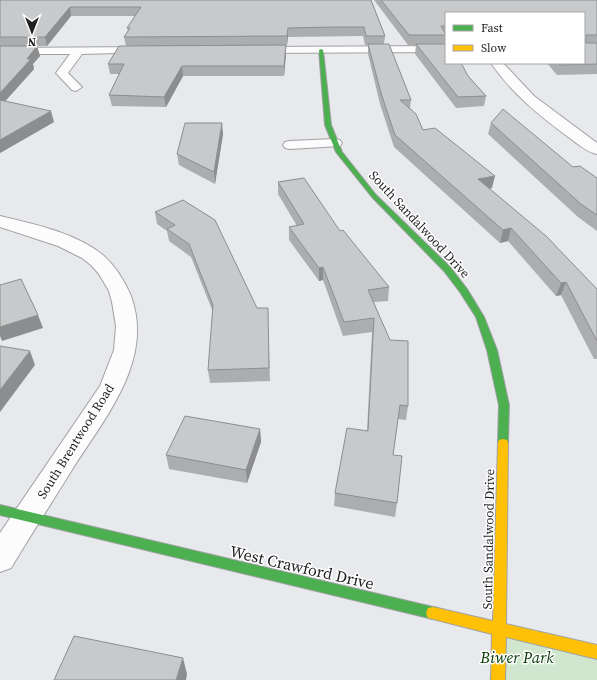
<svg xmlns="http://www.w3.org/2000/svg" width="597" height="680" font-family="'Source Serif 4',serif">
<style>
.green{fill:#d0e6cf}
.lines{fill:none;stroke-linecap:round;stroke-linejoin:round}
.street-casing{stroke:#a0a1a3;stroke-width:2}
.fast-casing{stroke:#a0a1a3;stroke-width:2}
.slow-casing{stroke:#a0a1a3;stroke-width:2}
.street{fill:#fcfcfc;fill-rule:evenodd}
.fast{fill:#4caf50;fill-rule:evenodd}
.slow{fill:#ffc107;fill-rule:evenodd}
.wall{fill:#acadaf}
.shaded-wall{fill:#8c8d8e}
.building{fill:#c8c9cb;stroke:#8c8d8e}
.labels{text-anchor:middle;stroke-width:3;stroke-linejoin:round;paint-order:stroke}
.street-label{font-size:13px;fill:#1f2022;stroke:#fff}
.near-street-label{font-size:16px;fill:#1f2022;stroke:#fff}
.near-park-label{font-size:16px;font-style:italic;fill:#033900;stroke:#fff}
</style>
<rect width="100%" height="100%" fill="#e8e9ec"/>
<polygon class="green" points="499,629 597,652 597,680 489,680"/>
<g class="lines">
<defs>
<g id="street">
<polygon points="446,46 446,52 257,53 251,50 257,47"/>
<polygon points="147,47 151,48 153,50 151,52 82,54 68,73 82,87 76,91 72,90 56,73 70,54 0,54 0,48"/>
<path d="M491,63H503L534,96L597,143V154C587,152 579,145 571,139C541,117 512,94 491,63Z"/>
<polygon points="335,139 340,140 342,143 340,146 290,149 285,148 283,145 285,142 290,141"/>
<path d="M0,216C34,224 77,233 104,256C116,267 125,282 131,296C154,359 107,415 75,465C54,499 32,533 11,568L0,572V533L100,386L114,350L116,326L112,302L109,291L99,274L91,265L82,258L58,246L0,227Z"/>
</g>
<g id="fast">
<polygon points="321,49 323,50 331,125 342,152 376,195 450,267 467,289 484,317 497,350 509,405 508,443 507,446 503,447 499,446 498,443 499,405 487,350 476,317 460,292 444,271 372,197 336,152 325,125 319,50"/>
<polygon points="0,505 433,607 438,608 440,613 438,618 433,619 0,515"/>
</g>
<polygon id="slow" points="503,439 507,440 508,443 506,624 597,645 597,659 506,637 505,680 491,680 492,634 433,619 428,618 426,613 428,608 433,607 493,621 498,443 499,440"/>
</defs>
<use href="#street" class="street-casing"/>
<use href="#fast" class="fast-casing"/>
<use href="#slow" class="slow-casing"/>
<use href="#street" class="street"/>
<use href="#fast" class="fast"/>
<use href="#slow" class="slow"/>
</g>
<g class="wall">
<polygon points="0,0 371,0 385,36 384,44 411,100 410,108 423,130 492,188 489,189 597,289 597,359 594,359 561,295 556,296 508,241 500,243 394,147 380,104 368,54 368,45 365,45 363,36 288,37 287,45 286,45 286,54 284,76 183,76 166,107 112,106 109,95 119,74 110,74 108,64 126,46 124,37 128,31 127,28 135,16 71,16 47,46 37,46 40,56 33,64 34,69 5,101 54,122 0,153"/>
<polygon points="374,0 597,0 597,74 557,75 547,63 584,63 584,13 446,13 446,35 445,44 468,76 486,96 484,106 456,108 415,54 416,45 408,45"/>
<polygon points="491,123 573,167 597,178 597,231 578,217 488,134"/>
<polygon points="223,134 215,184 179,165 177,154"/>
<polygon points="278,182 340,231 389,287 388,301 374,302 408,406 406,420 398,419 393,455 397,503 395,517 334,506 335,493 367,431 372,332 343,336 323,280 319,281 289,240 289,227 297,226 278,194"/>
<polygon points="183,200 257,308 268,321 270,381 210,383 208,370 213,312 191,257 169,241 167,231 157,224 155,212"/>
<polygon points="260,429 261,442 247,483 169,469 166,455"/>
</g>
<g class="shaded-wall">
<polygon points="70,7 71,16 47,46 45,37"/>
<polygon points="288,28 288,37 287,45 287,36"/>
<polygon points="286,45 286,54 284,76 284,66"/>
<polygon points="37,46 40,56 33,64 34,69 0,107 0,93"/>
<polygon points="182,66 183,76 166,107 164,97"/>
<polygon points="51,111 54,122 0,153 0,140"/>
<polygon points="222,123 223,134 215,184 214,172"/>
<polygon points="495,176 492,188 475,191 478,179"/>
<polygon points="511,228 508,241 500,243 503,230"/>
<polygon points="323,267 323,280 319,281 319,268"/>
<polygon points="566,282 561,295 556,296 561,283"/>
<polygon points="38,315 43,328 2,341 0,336 0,327"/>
<polygon points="30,351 35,365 0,412 0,390"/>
<polygon points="260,429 261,442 247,483 246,470"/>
<polygon points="183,658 187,674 186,680 176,680"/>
</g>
<g class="building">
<polygon points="0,0 371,0 385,36 366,36 364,27 335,27 288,28 287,36 124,37 130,28 127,28 141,7 70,7 45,37 0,37"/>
<polygon points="381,0 597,0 597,35 586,35 586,43 597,43 597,64 560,65 558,63 584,63 584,13 446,13 446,26 441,26 446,35 409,35"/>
<polygon points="368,44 389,44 411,100 400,100 416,114 423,130 435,128 495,176 478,179 546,236 597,289 597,341 566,282 561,283 511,228 503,230 395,135 381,93"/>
<polygon points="416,44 446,44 446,63 461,63 468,76 486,96 458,97"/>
<polygon points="286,45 284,66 182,66 164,97 109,95 124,64 108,64 119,46"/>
<polygon points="0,46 37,46 27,59 31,59 0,93"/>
<polygon points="0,100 51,111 0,140"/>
<polygon points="503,109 573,167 580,166 597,178 597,215 582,205 491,123"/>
<polygon points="185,123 222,123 214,172 177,154"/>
<polygon points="304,178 340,231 343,230 389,287 368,290 390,340 408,341 408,406 400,405 393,455 402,456 397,503 335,493 347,428 368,431 374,318 344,322 323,267 319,268 289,227 304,224 278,182"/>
<polygon points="183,200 215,220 257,308 268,308 269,368 208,370 213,305 189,244 167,229 175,225 155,212"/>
<polygon points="21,279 38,315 0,327 0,285"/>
<polygon points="0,346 30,351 0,390"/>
<polygon points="185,416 260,429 246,470 166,455"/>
<polygon points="74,636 183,658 176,680 54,680"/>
</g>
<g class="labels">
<g class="street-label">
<text transform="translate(420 224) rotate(47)" y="5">South Sandalwood Drive</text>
<text transform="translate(75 441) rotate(-58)" y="5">South Brentwood Road</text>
<text transform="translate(488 539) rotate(-89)" y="5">South Sandalwood Drive</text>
</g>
<g class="near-street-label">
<text transform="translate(302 567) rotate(13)" y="6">West Crawford Drive</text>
</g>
<g class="near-park-label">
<text x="517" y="663">Biwer Park</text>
</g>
</g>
<rect x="445" y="12" width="140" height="52" fill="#ffffff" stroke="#a5a6a7"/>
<rect x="453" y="25" width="20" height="6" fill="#4caf50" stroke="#a5a6a7"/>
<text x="481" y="32" font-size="12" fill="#1f2022">Fast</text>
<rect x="453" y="45" width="20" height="6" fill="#ffc107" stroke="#a5a6a7"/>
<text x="481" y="52" font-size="12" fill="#1f2022">Slow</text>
<g transform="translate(32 32) rotate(180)" stroke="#ffffff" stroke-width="3" paint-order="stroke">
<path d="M0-3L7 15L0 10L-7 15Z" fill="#1f2022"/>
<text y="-6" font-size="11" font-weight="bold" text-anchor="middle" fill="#1f2022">N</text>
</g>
</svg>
